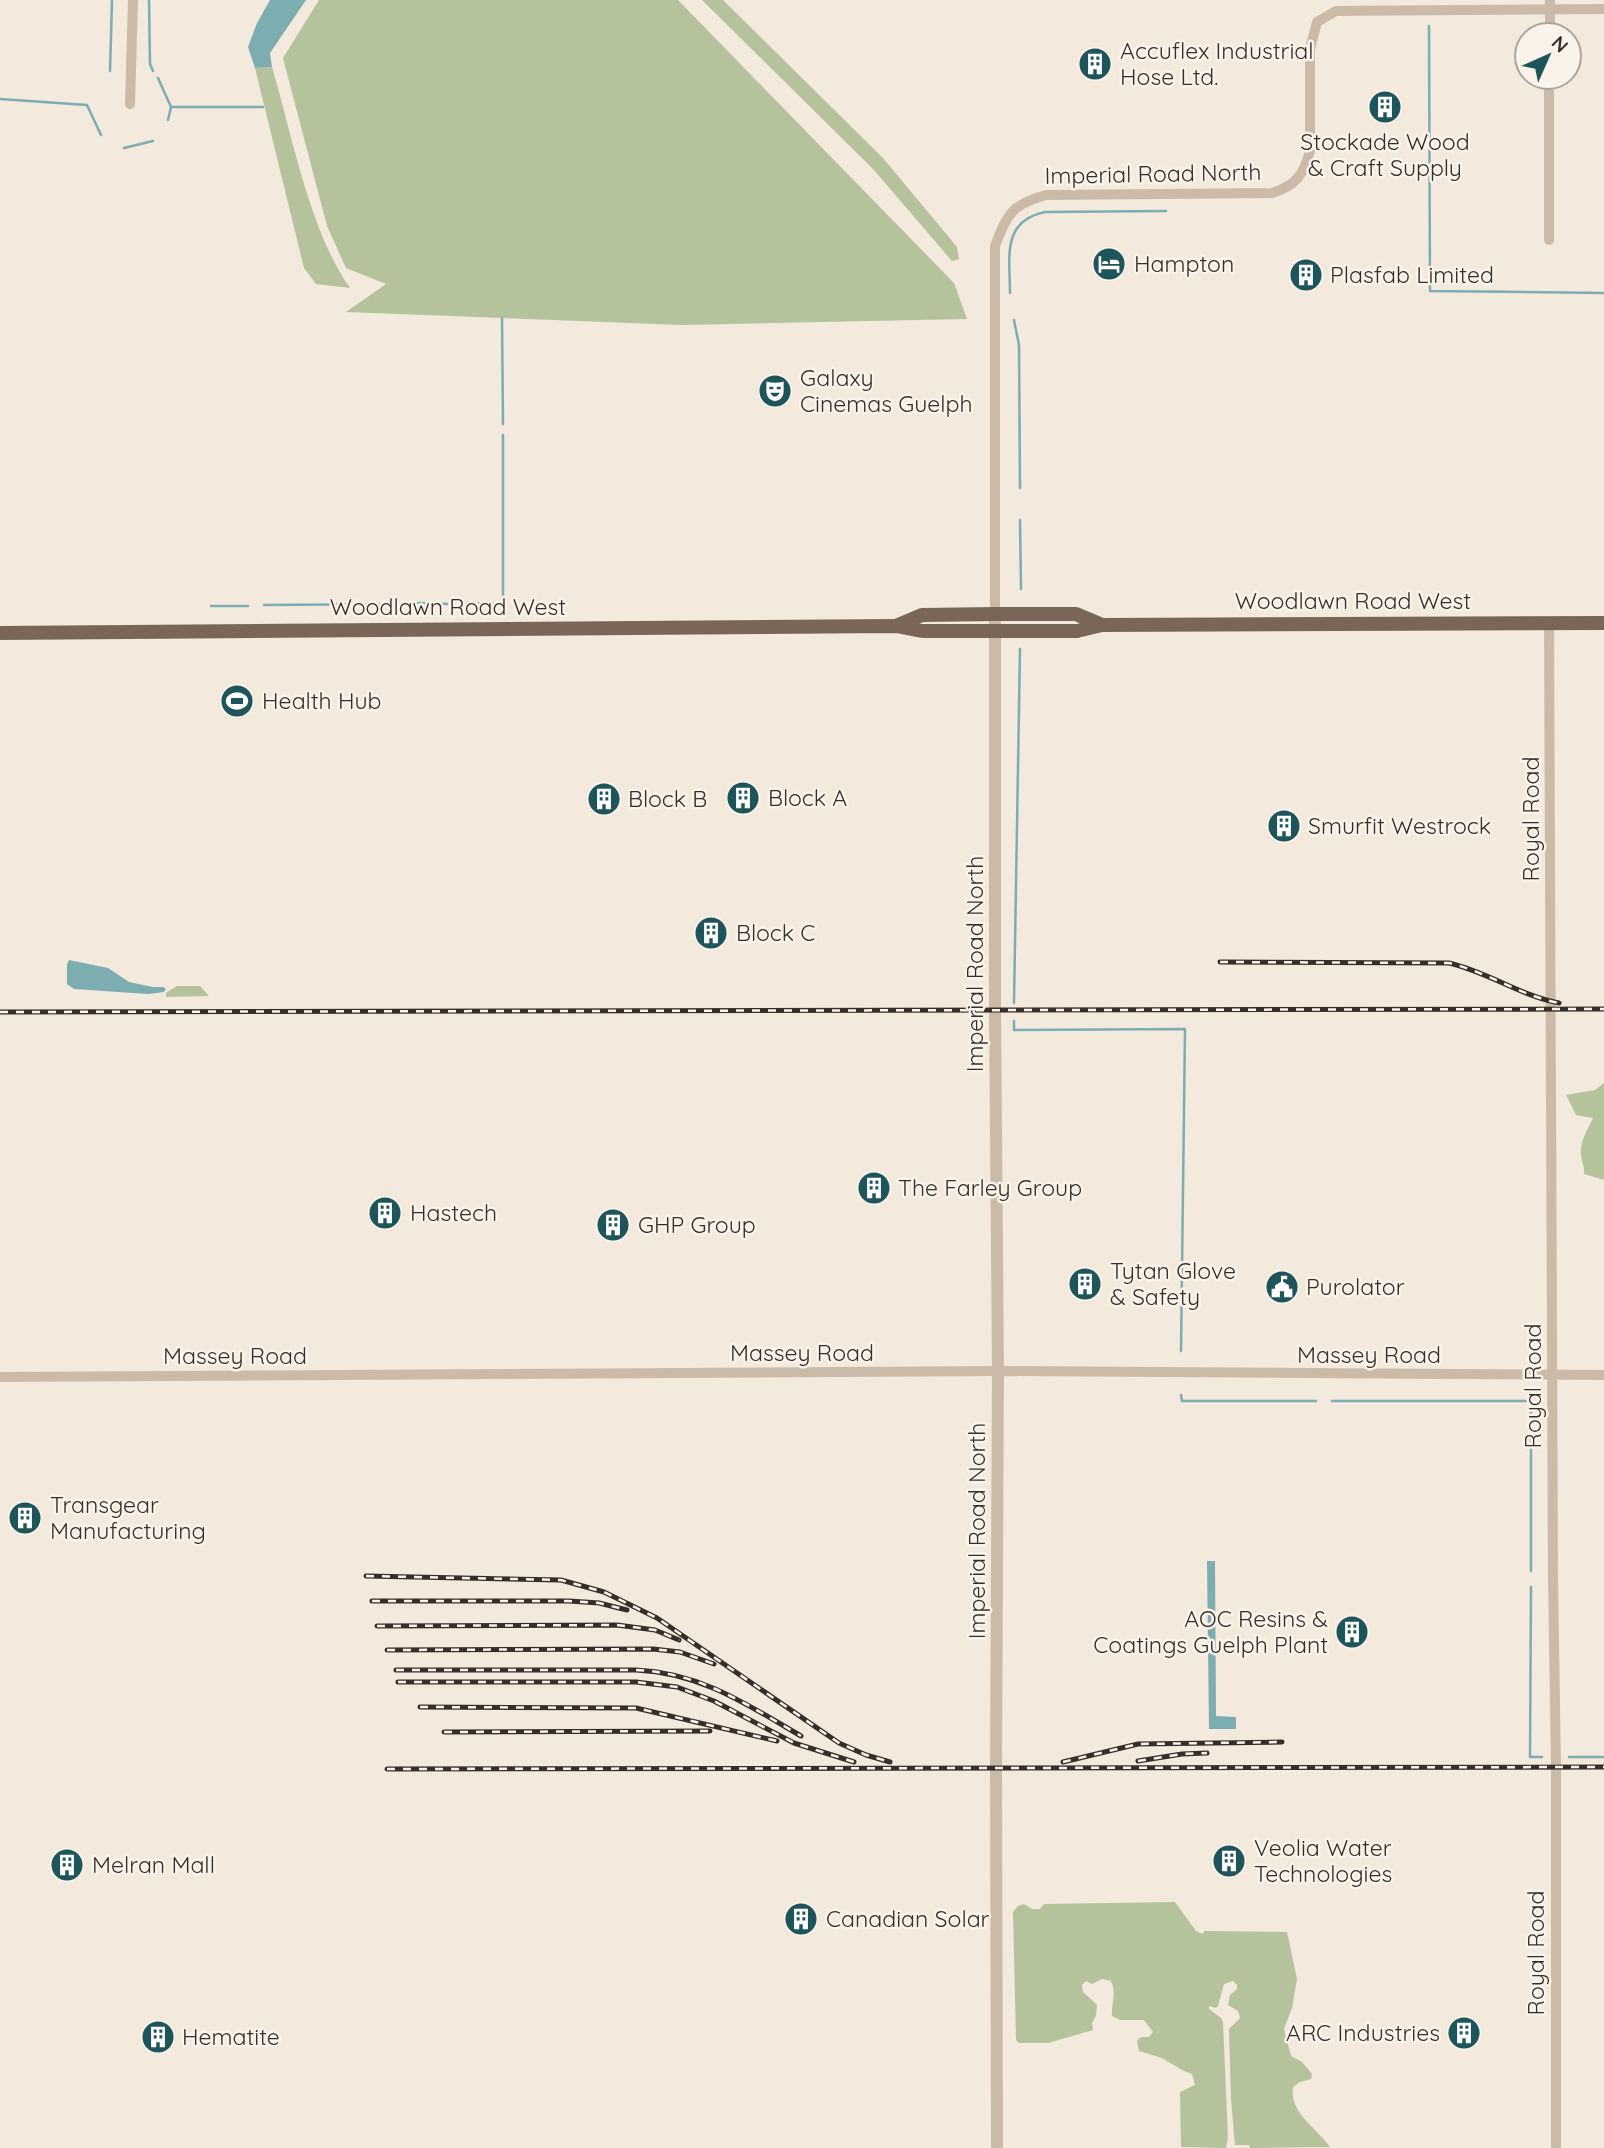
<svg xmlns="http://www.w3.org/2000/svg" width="1604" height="2148" font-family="Quicksand,sans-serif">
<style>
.green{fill:#b4c39c}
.water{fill:#7badb1}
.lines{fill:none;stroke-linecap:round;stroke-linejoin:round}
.stream{stroke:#7badb1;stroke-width:2.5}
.minor{stroke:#ccbaa8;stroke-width:10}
.tertiary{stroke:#ccbaa8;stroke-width:12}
.primary{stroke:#7a6659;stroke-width:14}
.rail-casing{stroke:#382e29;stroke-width:5}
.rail{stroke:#faf3ea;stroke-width:2.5;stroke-dasharray:8;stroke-linecap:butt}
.labels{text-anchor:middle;stroke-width:5;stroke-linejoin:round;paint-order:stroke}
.poi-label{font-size:23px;fill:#382e29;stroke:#faf3ea;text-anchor:start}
.street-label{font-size:23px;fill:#382e29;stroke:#faf3ea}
</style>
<rect width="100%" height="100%" fill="#f3e9dd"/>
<g class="green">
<polygon points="319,0 678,0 954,283 967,319 682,325 346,312 386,284 346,268 327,226 283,58"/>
<polygon points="702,0 723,0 883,158 957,247 959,259 952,261 873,169"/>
<path d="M272,67C292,135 310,232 350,288L316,284L304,268L255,68Z"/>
<polygon points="177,986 200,986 209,996 166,997 166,993"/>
<path d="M1604,1083V1180L1584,1174C1585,1165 1580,1159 1581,1151C1581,1139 1588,1129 1593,1118L1576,1115L1566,1095L1595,1090Z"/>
<path d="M1175,1902L1196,1931L1203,1934L1204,1931L1287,1932L1297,1979L1292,2008L1284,2029L1291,2056L1302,2062L1312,2074L1311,2079L1300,2082L1293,2087C1289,2113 1317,2128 1330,2147L1250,2148L1249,2145H1235L1231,2099L1229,2029L1240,2018L1238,2011L1228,2005L1230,1995L1237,1989V1985L1233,1981L1224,1984L1218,2006L1216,2008L1209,2006V2009L1221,2018L1223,2022L1228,2138L1226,2148L1181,2147L1180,2092L1195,2085L1192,2074L1182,2070L1162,2058L1139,2051L1137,2041L1141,2037H1149L1153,2032L1144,2020H1120L1112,2016C1111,2003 1117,1995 1111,1981L1102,1979L1092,1984L1086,1981L1082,1985L1083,1992L1097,2005L1096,2015L1092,2023L1093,2030L1048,2043H1019L1016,2040L1013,1912L1018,1906L1024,1904L1032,1909H1040L1044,1904Z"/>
</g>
<g class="water">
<polygon points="270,0 306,0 270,53 272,67 255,68 248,47 257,23"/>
<polygon points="69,960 108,968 129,982 153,987 163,987 166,989 164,992 148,994 74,989 67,984 67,964"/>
<polygon points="1207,1561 1215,1561 1216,1716 1236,1717 1236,1729 1209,1729"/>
</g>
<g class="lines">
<g class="stream">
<polyline points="149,0 150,64 153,71"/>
<polyline points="1429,26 1430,291 1604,293"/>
<polyline points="110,71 112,0"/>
<polyline points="158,78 171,107 168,120"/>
<polyline points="0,99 87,105 101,135"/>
<polyline points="171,107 263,107"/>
<polyline points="124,148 153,141"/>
<path d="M1010,293C1010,258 1001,221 1045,212L1166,211"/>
<polyline points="502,318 503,424"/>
<polyline points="1014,320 1019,345 1020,488"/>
<polyline points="1020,520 1021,589"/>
<polyline points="416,603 447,604"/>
<polyline points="464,604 503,603 503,435"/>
<polyline points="264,605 397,604"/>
<polyline points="211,606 248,606"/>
<polyline points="1014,1003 1020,649"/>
<polyline points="1014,1021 1014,1030 1185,1029 1181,1351"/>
<polyline points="1181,1395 1182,1401 1316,1401"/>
<polyline points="1332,1401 1531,1401 1531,1571"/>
<polyline points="1531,1587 1530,1757 1542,1757"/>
<polyline points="1569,1757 1604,1757"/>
</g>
<g class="minor">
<polyline points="1550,35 1550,0"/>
<polyline points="130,104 133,0"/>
<polyline points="1549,240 1549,77"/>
<path d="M995,614V246C1008,213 1011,205 1046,195L1272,193C1295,186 1304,175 1310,151V49L1317,22L1336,11L1604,9"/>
<polyline points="1549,623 1553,1579 1556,1768 1556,2148"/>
<polyline points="0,1377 998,1371 1604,1375"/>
</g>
<polyline class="tertiary" points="995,614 995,1009 998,1371 996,1768 997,2148"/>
<g class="primary">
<polyline points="896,626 922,615 995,614 1076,614 1102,625"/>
<polyline points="0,633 896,626 922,631 1077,631 1102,625 1604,623"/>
</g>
<defs>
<g id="rail">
<path d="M1220,962L1449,963C1488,972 1521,996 1559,1003"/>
<polyline points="0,1012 1604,1009"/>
<polyline points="366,1576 561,1580 604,1592 657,1618 839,1743 866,1755 890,1762"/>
<polyline points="372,1601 569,1601 599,1603 627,1610"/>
<polyline points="377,1626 617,1625 655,1630 679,1640"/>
<polyline points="387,1650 653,1649 680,1652 714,1664"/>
<path d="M396,1670H636C701,1673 746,1704 801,1736"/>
<polyline points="398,1682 636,1682 677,1687 714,1701 794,1743 854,1762"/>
<polyline points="420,1707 636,1708 777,1741"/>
<polyline points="444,1732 710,1731"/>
<polyline points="1138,1761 1182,1754 1207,1753"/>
<polyline points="1063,1762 1138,1744 1282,1742"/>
<polyline points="387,1769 1604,1767"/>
</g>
</defs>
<use href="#rail" class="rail-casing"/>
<use href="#rail" class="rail"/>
</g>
<defs>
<symbol id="building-disc" viewBox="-11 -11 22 22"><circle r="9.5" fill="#1d555b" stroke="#faf3ea"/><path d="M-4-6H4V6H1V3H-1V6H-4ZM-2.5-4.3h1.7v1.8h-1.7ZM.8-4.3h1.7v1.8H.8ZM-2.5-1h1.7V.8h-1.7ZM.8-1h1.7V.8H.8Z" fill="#fff"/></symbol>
<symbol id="hotel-disc" viewBox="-11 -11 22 22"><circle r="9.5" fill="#1d555b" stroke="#faf3ea"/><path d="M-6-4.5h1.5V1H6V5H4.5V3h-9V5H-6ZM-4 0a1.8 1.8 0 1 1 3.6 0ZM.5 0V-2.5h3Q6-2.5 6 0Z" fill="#fff"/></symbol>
<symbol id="theatre-disc" viewBox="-11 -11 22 22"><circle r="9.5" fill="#1d555b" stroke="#faf3ea"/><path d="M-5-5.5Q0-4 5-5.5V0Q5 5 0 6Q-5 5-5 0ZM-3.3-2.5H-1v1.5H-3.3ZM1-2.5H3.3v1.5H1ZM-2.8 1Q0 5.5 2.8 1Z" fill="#fff"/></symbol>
<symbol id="stadium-disc" viewBox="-11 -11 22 22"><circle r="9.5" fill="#1d555b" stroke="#faf3ea"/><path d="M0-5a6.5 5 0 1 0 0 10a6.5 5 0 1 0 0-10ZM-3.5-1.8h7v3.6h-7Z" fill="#fff"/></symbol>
<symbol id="civic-disc" viewBox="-11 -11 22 22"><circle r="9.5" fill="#1d555b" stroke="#faf3ea"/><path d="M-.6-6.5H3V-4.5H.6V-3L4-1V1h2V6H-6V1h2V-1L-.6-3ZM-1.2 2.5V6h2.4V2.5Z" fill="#fff"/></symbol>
</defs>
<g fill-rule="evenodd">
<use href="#building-disc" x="1076" y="45" width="38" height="38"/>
<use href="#building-disc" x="1366" y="88" width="38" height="38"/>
<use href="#hotel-disc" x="1090" y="245" width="38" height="38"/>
<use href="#building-disc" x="1287" y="256" width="38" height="38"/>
<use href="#theatre-disc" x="756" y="372" width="38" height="38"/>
<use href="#stadium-disc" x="218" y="682" width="38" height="38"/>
<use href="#building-disc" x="724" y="779" width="38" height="38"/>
<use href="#building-disc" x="585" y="780" width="38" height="38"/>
<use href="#building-disc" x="1265" y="807" width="38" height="38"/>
<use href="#building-disc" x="692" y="914" width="38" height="38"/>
<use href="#building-disc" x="855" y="1169" width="38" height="38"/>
<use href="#building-disc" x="366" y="1194" width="38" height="38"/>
<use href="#building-disc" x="594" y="1206" width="38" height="38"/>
<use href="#building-disc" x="1066" y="1265" width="38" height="38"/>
<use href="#civic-disc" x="1263" y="1268" width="38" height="38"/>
<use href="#building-disc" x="6" y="1499" width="38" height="38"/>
<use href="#building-disc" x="1333" y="1613" width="38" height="38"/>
<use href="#building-disc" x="1210" y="1842" width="38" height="38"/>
<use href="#building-disc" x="48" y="1846" width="38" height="38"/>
<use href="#building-disc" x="782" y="1900" width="38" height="38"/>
<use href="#building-disc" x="1445" y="2014" width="38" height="38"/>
<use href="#building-disc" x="139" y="2018" width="38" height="38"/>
</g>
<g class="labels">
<g class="poi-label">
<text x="1120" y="59">Accuflex Industrial<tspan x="1120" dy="26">Hose Ltd.</tspan></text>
<text x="1385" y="150" text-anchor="middle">Stockade Wood<tspan x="1385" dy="26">&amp; Craft Supply</tspan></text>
<text x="1134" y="272">Hampton</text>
<text x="1330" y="283">Plasfab Limited</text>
<text x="800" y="386">Galaxy<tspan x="800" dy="26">Cinemas Guelph</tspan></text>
<text x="262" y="709">Health Hub</text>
<text x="768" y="806">Block A</text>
<text x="628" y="807">Block B</text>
<text x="1308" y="834">Smurfit Westrock</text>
<text x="736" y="941">Block C</text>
<text x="898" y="1196">The Farley Group</text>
<text x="410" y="1221">Hastech</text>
<text x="638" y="1233">GHP Group</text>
<text x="1110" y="1279">Tytan Glove<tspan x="1110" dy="26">&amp; Safety</tspan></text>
<text x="1306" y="1295">Purolator</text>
<text x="50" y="1513">Transgear<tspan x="50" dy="26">Manufacturing</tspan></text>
<text x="1328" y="1627" text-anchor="end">AOC Resins &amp;<tspan x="1328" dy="26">Coatings Guelph Plant</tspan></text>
<text x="1254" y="1856">Veolia Water<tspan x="1254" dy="26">Technologies</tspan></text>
<text x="92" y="1873">Melran Mall</text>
<text x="826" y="1927">Canadian Solar</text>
<text x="1440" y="2041" text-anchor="end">ARC Industries</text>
<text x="182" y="2045">Hematite</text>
</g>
<g class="street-label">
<text transform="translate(1153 174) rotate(-1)" y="8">Imperial Road North</text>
<text x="1353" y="609">Woodlawn Road West</text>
<text x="448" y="615">Woodlawn Road West</text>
<text transform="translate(1531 819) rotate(-90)" y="8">Royal Road</text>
<text transform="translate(975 964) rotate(-90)" y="8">Imperial Road North</text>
<text x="802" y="1361">Massey Road</text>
<text x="1369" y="1363">Massey Road</text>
<text x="235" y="1364">Massey Road</text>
<text transform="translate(1533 1386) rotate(-90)" y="8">Royal Road</text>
<text transform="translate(977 1531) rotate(-90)" y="8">Imperial Road North</text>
<text transform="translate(1536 1953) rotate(-90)" y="8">Royal Road</text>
</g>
</g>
<g transform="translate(1548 56) rotate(45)"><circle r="33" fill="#faf3ea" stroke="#aca49d" stroke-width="2"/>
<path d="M0-5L12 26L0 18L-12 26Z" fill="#1d555b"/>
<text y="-10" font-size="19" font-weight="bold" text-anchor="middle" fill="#382e29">N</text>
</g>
</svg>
